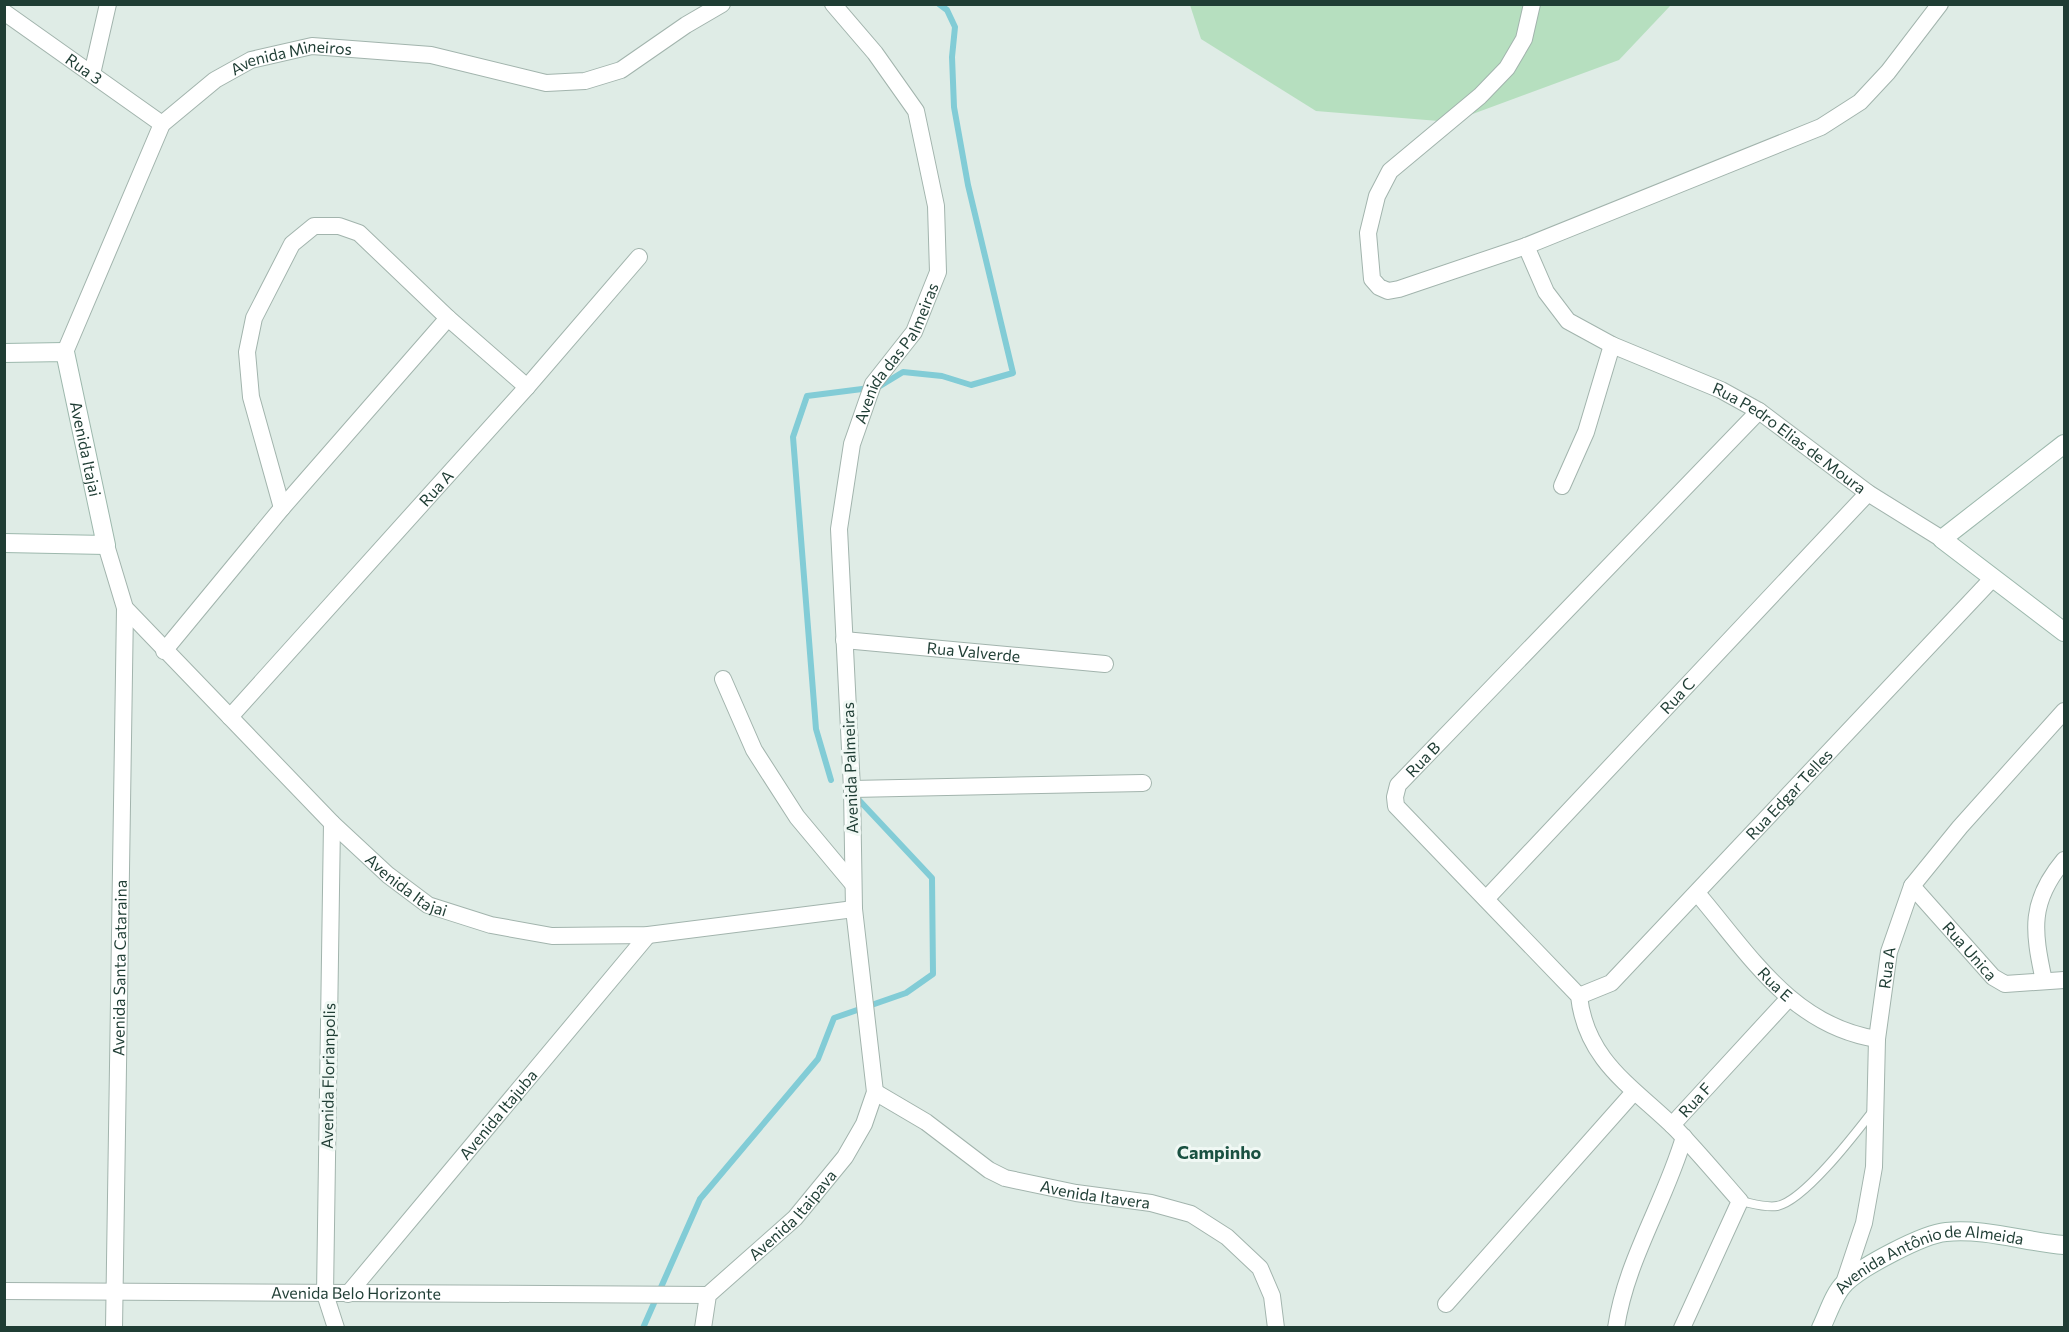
<svg xmlns="http://www.w3.org/2000/svg" width="2069" height="1332" font-family="Commissioner,sans-serif">
<style>
.green{fill:#b6dfbf}
.lines{fill:none;stroke-linecap:round;stroke-linejoin:round}
.stream{stroke:#82ccd6;stroke-width:6}
.lane-casing{stroke:#a2b4ad;stroke-width:10}
.street-casing{stroke:#a2b4ad;stroke-width:18}
.secondary-casing{stroke:#9db8ad;stroke-width:20}
.lane{stroke:#fff;stroke-width:8}
.street{stroke:#fff;stroke-width:16}
.secondary{stroke:#fff;stroke-width:18}
.labels{text-anchor:middle;stroke-width:6;stroke-linejoin:round;paint-order:stroke}
.street-label{font-size:16px;fill:#1f3d34;stroke:#f0f8f4}
.neighbourhood-label{font-size:18px;font-weight:bold;fill:#195141;stroke:#f0f8f4}
</style>
<rect width="100%" height="100%" fill="#dfece6"/>
<polygon class="green" points="1190,5 1671,5 1619,60 1451,122 1316,111 1201,39"/>
<g class="lines">
<g class="stream">
<polyline points="880,386 903,372 942,376 971,385 1013,373 968,185 954,107 952,57 955,27 947,10 939,4"/>
<polyline points="831,780 816,729 793,437 807,396 870,388"/>
<polyline points="643,1328 700,1199 818,1059 834,1018 906,993 933,974 932,878 857,798"/>
</g>
<defs>
<path id="lane" d="M1740,1201C1751,1203 1765,1208 1777,1206C1804,1201 1855,1134 1872,1112"/>
<g id="street">
<polyline points="1532,4 1524,39 1507,68 1480,96 1390,171 1377,196 1368,233 1372,279 1379,287 1388,291 1399,289 1526,246 1821,127 1860,102 1888,72 1940,4"/>
<path id="s1" d="M4,12L162,124"/>
<polyline points="92,74 108,4"/>
<path id="s2" d="M1526,246L1546,292L1568,321L1612,345L1721,390L1759,411L1868,493L1942,539"/>
<path id="s3" d="M65,352L162,124L215,80L251,60L312,46L431,55L546,83L585,81L621,70L686,25L722,4"/>
<polyline points="1562,486 1586,432 1612,345"/>
<polyline points="282,508 251,397 247,352 254,318 292,244 314,226 339,226 359,233 448,318 527,387"/>
<path id="s4" d="M106,545L125,608L332,823L388,875L428,905L491,925L552,936L648,935L854,909"/>
<path id="s5" d="M844,640L1105,664"/>
<polyline points="164,651 282,508 448,318"/>
<polyline points="723,679 754,750 797,817 853,884"/>
<path id="s6" d="M230,717L527,387L639,257"/>
<polyline points="852,789 1143,783"/>
<polyline points="332,823 325,1294 336,1328"/>
<path id="s7" d="M1912,886L1993,977L2005,984L2064,980"/>
<path id="s8" d="M1697,893C1749,954 1792,1026 1877,1039"/>
<path id="s9" d="M1486,899L1868,493"/>
<path d="M2044,981C2033,930 2029,902 2064,860"/>
<path id="s10" d="M1579,996L1611,983L1992,579"/>
<path id="s11" d="M875,1092L926,1122L989,1170L1005,1178L1076,1193L1151,1203L1191,1214L1227,1237L1260,1268L1272,1296L1276,1328"/>
<path id="s12" d="M1672,1125L1788,999"/>
<path id="s13" d="M1844,1283L1864,1223L1874,1167L1877,1039L1889,952L1912,886L1960,827L2064,711"/>
<path id="s14" d="M4,1291L708,1295"/>
<path id="s15" d="M348,1294L648,935"/>
<polyline points="1446,1304 1634,1092"/>
<path id="s16" d="M114,1328L125,608"/>
<path id="s17" d="M703,1328L708,1295L795,1218L845,1157L864,1124L875,1092L854,909L852,789L839,529L852,444L873,384L914,332L938,272L936,206L916,111L875,53L833,4"/>
<path d="M1616,1328C1626,1260 1665,1202 1684,1137"/>
<path id="s18" d="M1682,1328L1740,1201C1719,1177 1698,1152 1676,1129C1633,1087 1586,1061 1579,996L1396,806L1395,797L1398,785L1759,411"/>
</g>
<g id="secondary">
<path id="s19" d="M4,353L65,352L106,545L4,543"/>
<polyline points="2064,444 1942,539 2064,632"/>
<path id="s20" d="M1821,1328C1828,1314 1834,1293 1845,1283C1861,1267 1923,1234 1946,1232C1985,1228 2026,1242 2064,1245"/>
</g>
</defs>
<use href="#lane" class="lane-casing"/>
<use href="#street" class="street-casing"/>
<use href="#secondary" class="secondary-casing"/>
<use href="#lane" class="lane"/>
<use href="#street" class="street"/>
<use href="#secondary" class="secondary"/>
</g>
<g class="labels">
<g class="street-label">
<text dy="6" stroke="none"><textPath href="#s3" startOffset="398">Avenida Mineiros</textPath></text>
<text dy="6" stroke="none"><textPath href="#s1" startOffset="98">Rua 3</textPath></text>
<text dy="6" stroke="none"><textPath href="#s17" startOffset="1053">Avenida das Palmeiras</textPath></text>
<text dy="6" stroke="none"><textPath href="#s2" startOffset="338">Rua Pedro Elias de Moura</textPath></text>
<text dy="6" stroke="none"><textPath href="#s19" startOffset="160">Avenida Itajai</textPath></text>
<text dy="6" stroke="none"><textPath href="#s6" startOffset="308">Rua A</textPath></text>
<text dy="6" stroke="none"><textPath href="#s5" startOffset="130">Rua Valverde</textPath></text>
<text dy="6" stroke="none"><textPath href="#s9" startOffset="279">Rua C</textPath></text>
<text dy="6" stroke="none"><textPath href="#s18" startOffset="726">Rua B</textPath></text>
<text transform="translate(850 768) rotate(-92)" y="6">Avenida Palmeiras</text>
<text dy="6" stroke="none"><textPath href="#s10" startOffset="294">Rua Edgar Telles</textPath></text>
<text dy="6" stroke="none"><textPath href="#s4" startOffset="462">Avenida Itajai</textPath></text>
<text dy="6" stroke="none"><textPath href="#s7" startOffset="87">Rua Unica</textPath></text>
<text dy="6" stroke="none"><textPath href="#s16" startOffset="360">Avenida Santa Cataraina</textPath></text>
<text dy="6" stroke="none"><textPath href="#s13" startOffset="320">Rua A</textPath></text>
<text dy="6" stroke="none"><textPath href="#s8" startOffset="120">Rua E</textPath></text>
<text transform="translate(328 1076) rotate(-89)" y="6">Avenida Florianpolis</text>
<text dy="6" stroke="none"><textPath href="#s12" startOffset="34">Rua F</textPath></text>
<text dy="6" stroke="none"><textPath href="#s15" startOffset="234">Avenida Itajuba</textPath></text>
<text dy="6" stroke="none"><textPath href="#s11" startOffset="248">Avenida Itavera</textPath></text>
<text dy="6" stroke="none"><textPath href="#s17" startOffset="150">Avenida Itaipava</textPath></text>
<text dy="6" stroke="none"><textPath href="#s20" startOffset="142">Avenida Antônio de Almeida</textPath></text>
<text dy="6" stroke="none"><textPath href="#s14" startOffset="352">Avenida Belo Horizonte</textPath></text>
</g>
<g class="neighbourhood-label">
<text x="1219" y="1159">Campinho</text>
</g>
</g>
<rect width="2069" height="1332" fill="none" stroke="#1f3d34" stroke-width="12"/>
</svg>
